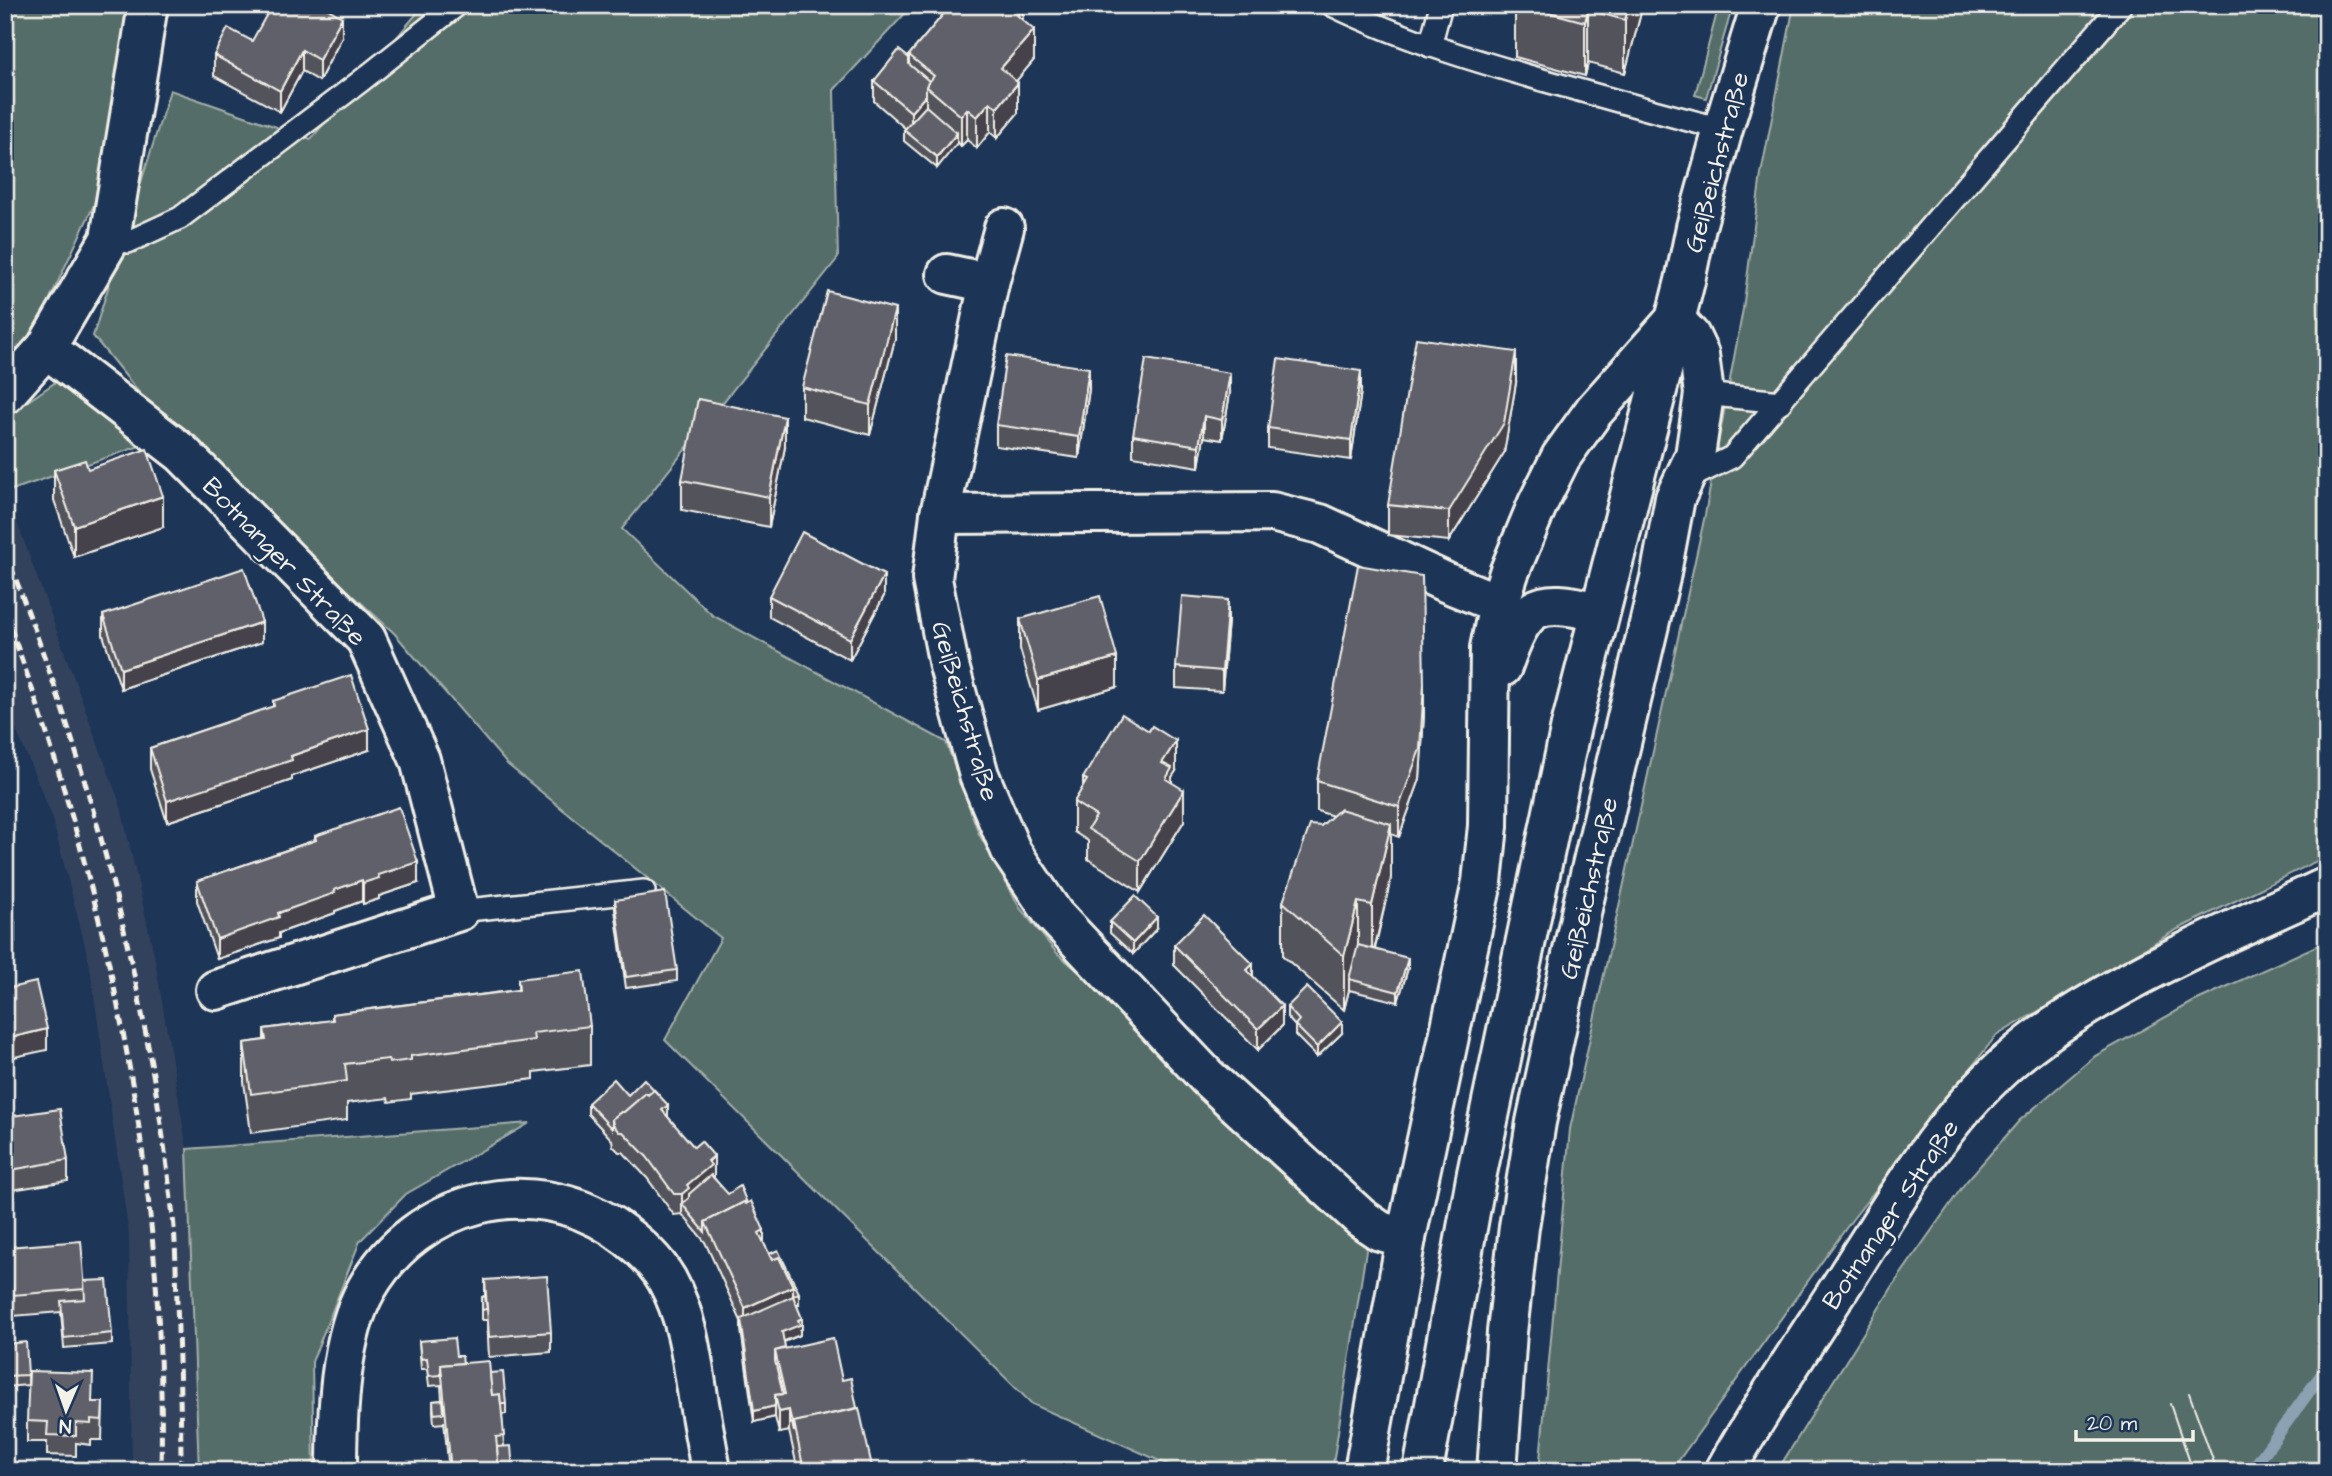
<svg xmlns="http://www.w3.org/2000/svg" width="2332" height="1476" font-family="'Architects Daughter',sans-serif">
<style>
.built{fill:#31425d}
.green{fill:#556d69;stroke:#a4afa8;stroke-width:2}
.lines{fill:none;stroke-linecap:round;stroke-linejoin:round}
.stream{stroke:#8ca2b2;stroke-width:12}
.lane-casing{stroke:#f4f1e8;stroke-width:26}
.street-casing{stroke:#f4f1e8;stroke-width:44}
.secondary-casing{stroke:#f4f1e8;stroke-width:44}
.lane{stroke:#1d3557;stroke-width:21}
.street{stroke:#1d3557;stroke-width:38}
.secondary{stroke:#1d3557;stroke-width:38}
.tram{stroke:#f4f1e8;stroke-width:2}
.rail{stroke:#f4f1e8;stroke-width:5;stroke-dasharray:10 5;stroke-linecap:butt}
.wall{fill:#53535c;stroke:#f4f1e8;stroke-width:2}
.shaded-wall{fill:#44434b;stroke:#f4f1e8;stroke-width:2}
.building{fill:#61606b;stroke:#f4f1e8;stroke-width:2}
.labels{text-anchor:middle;stroke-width:5;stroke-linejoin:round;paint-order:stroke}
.street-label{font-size:26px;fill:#f4f1e8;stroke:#1d3557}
</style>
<rect width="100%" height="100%" fill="#1d3557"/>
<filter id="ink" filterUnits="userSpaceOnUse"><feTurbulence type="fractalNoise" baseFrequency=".0143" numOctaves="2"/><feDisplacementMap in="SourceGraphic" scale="14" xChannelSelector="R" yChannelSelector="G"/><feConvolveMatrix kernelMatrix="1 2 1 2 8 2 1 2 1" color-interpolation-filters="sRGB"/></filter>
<g filter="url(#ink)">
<polygon class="built" points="6,492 121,807 154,954 187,1149 199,1471 132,1471 129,1235 89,961 51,814 5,703"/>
<g class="green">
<polygon points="5,5 131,5 94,205 33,335 5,366"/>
<polygon points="424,5 913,5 834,90 838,258 622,529 712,615 946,742 979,834 1020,908 1056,952 1134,1020 1367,1244 1332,1471 1182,1471 1032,1404 665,1040 721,938 507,764 394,633 158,416 93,336 170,90 311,139"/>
<polygon points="1719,5 1733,5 1706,98 1695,95"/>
<polygon points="1794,5 2327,5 2327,856 2178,929 1996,1036 1852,1220 1671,1471 1539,1471 1570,1129 1705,515 1743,309 1761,174"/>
<polygon points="63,377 149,443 6,492 5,417"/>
<polygon points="2327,941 2327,1471 1777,1471 1896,1281 1965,1183 2019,1121 2095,1056 2193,1002"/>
<polygon points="530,1123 406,1194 360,1241 312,1362 314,1471 199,1471 187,1149"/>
</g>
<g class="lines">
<polyline class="stream" points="2251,1471 2327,1367"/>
<defs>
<g id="lane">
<path d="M1332,5C1406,41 1485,64 1564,86C1617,101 1670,116 1723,129"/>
<polyline points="1430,46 1441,5"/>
<polyline points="110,239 128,242 180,218 361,81 457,5"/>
<polyline points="1704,394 1781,402"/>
<polyline points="1685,480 1732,457 2121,5"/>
<polyline points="459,911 644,891"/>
</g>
<g id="street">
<polyline points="1004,228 989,283 940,514 932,579 949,666 979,775 1012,853 1054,915 1207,1077 1361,1218 1380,1231 1406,1238"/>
<polyline points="947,274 989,283"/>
<polyline points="46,348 182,453 366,639 420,760 459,911 216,990"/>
<polyline points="5,394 46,348 110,239 148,5"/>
<polyline points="940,514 1272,512 1320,524 1445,582 1499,604"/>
</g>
<g id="secondary">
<path d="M1502,667C1523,607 1534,594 1599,613"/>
<path d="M337,1471C337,1417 339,1336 367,1288C417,1201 529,1171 615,1228C634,1241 655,1259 667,1280C687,1316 692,1357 698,1397C702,1422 707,1446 711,1471"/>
<polyline points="1364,1471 1406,1238 1482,882 1488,826 1490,648 1499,604 1509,573 1538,503 1561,457 1594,411 1675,320 1690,336 1699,355 1704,394 1695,456 1675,498 1660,578 1583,904 1536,1122 1519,1227 1507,1332 1497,1471"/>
<polyline points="1423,1471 1477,1173 1571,726 1685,281 1696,227 1723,129 1761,5"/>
<path d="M1725,1471C1762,1405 1805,1342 1846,1278C1904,1187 1954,1097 2045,1033C2131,973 2231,931 2327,887"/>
</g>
</defs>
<use href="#lane" class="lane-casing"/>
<use href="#street" class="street-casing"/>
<use href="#secondary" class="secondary-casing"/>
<use href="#lane" class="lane"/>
<use href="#street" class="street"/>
<use href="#secondary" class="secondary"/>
<g class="tram">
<polyline points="2189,1393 2217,1471"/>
<polyline points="2170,1404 2193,1471"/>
</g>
<g class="rail">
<path d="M5,552C90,765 148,988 173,1217C176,1245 176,1273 177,1301C179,1358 181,1414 181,1471"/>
<path d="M5,613C107,887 167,1178 161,1471"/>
</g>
</g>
<g class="wall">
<polygon points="945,5 1020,5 1023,21 1034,60 1016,81 1018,113 997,138 990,132 977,148 967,140 961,146 957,143 937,168 904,141 904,130 906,129 874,101 874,81 909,58 909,55 948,9"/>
<polygon points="1515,5 1643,5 1625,73 1588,63 1585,76 1515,57"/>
<polygon points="342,37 319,81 302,71 280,112 214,76 214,55 252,41"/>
<polygon points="895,339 870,435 802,417 802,387"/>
<polygon points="1516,383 1504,453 1449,541 1388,535 1388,505"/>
<polygon points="1089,389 1079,458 996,446 996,425"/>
<polygon points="1361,391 1351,460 1268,448 1268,428"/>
<polygon points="1230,393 1222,440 1204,437 1199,467 1133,456 1133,435"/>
<polygon points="785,447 769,527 682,510 682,480"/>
<polygon points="88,469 163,527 74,557 54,500 54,470"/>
<polygon points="769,596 884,596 850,660 769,617"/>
<polygon points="103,615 262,642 121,689 103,635"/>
<polygon points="1020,619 1117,687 1038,710 1020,649"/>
<polygon points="1228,621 1222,691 1176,688 1176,667"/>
<polygon points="273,701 369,750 292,776 292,780 167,822 150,769 150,748 273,707"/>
<polygon points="1424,714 1420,779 1399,837 1391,834 1391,878 1375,949 1408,968 1398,1002 1349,990 1344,1010 1283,956 1283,902 1321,826 1333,816 1317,811 1317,781"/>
<polygon points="1176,771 1172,777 1172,783 1184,821 1140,892 1088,859 1088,841 1074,832 1074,802 1083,788 1083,778"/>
<polygon points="315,836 418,883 379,896 379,899 363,904 362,901 335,911 335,913 279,933 279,938 217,959 197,901 197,881 315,840"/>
<polygon points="615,900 677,970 677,981 626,988 615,910"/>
<polygon points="1110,922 1157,928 1133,954 1110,933"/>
<polygon points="1174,945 1253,976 1282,1026 1258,1050 1174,965"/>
<polygon points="518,979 590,1026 590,1065 534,1072 534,1079 411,1094 411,1099 389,1102 388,1098 347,1103 347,1120 251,1133 244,1082 244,1043 264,1040 264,1029 332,1020 332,1014 518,990"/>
<polygon points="1287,1007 1342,1033 1317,1057 1295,1035 1295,1026 1287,1017"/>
<polygon points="628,1095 668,1117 764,1244 799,1304 797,1305 802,1329 800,1330 800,1335 784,1342 785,1348 842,1380 857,1408 873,1471 798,1471 789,1431 779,1433 775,1417 754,1422 741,1330 741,1321 705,1242 682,1214 674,1215 647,1178 623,1152 619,1152 613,1146 612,1140 588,1114 588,1103"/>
<polygon points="5,1117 68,1160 68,1181 5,1191"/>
<polygon points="8,1247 84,1281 112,1333 112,1344 64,1348 61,1312 13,1316 8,1268"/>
<polygon points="485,1280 551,1332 551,1352 489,1357 487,1320 482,1320 482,1297 485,1296"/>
<polygon points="419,1341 456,1356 463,1363 490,1373 506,1404 506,1414 502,1415 504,1446 513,1471 449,1471 444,1421 444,1423 434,1424 433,1411 433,1401 442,1400 441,1385 429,1386 427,1369 421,1369"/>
<polygon points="5,1344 28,1375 28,1385 5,1387"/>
<polygon points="93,1402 103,1402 102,1440 91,1440 91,1445 76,1443 76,1456 47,1455 47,1442 27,1442 27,1421"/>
</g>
<g class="shaded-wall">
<polygon points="1629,5 1643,5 1625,73 1625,20"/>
<polygon points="1023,7 1023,38 1017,15"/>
<polygon points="1588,10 1588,63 1585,76 1585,22"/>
<polygon points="342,17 342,37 319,81 319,60"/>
<polygon points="1034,30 1034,60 1001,99 1001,68"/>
<polygon points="302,50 302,71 280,112 280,91"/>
<polygon points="1018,83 1018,113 997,138 997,108"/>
<polygon points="926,95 926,115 911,133 911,112"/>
<polygon points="990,102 990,132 977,148 977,117"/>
<polygon points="967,109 967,140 961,146 961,116"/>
<polygon points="957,133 957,143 937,168 937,157"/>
<polygon points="895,309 895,339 870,435 870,405"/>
<polygon points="1516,352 1516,383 1504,453 1449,541 1449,511"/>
<polygon points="1089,368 1089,389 1079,458 1079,437"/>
<polygon points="1361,371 1361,391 1351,460 1351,440"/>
<polygon points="1230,373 1230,393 1222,440 1222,420"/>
<polygon points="1204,416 1204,437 1199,467 1199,446"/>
<polygon points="785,417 785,447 769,527 769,497"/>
<polygon points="163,496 163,527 74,557 74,526"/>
<polygon points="884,575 884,596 850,660 850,639"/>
<polygon points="1228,600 1228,621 1222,691 1222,671"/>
<polygon points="262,622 262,642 121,689 121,669"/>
<polygon points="1117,657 1117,687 1038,710 1038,680"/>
<polygon points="1424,684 1424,714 1420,779 1399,837 1399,807"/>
<polygon points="369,729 369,750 292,776 292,780 167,822 167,801 291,756"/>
<polygon points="1176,741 1176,771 1172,777 1172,799 1166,809 1162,763"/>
<polygon points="1184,790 1184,821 1140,892 1140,861"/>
<polygon points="1391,824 1391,878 1372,959 1372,905"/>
<polygon points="418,862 418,883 379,896 379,899 363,904 363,883 378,875"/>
<polygon points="362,880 362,901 335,911 335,913 279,933 279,938 217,959 217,939 334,890"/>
<polygon points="1358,902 1358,955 1349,979 1349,990 1344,1010 1344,956"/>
<polygon points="1157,917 1157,928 1133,954 1133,943"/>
<polygon points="15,922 15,942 5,946 5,925"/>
<polygon points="1408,958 1408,968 1398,1002 1398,992"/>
<polygon points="1253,964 1253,985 1247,970"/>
<polygon points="1282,1006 1282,1026 1258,1050 1258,1029"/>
<polygon points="1342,1022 1342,1033 1317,1057 1317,1047"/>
<polygon points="47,1029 47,1050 5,1059 5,1039"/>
<polygon points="668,1105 668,1126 662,1110"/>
<polygon points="714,1156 714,1177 682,1204 682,1214 682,1194 687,1185"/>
<polygon points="764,1230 764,1251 759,1233"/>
<polygon points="793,1286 799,1293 799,1304 745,1329 745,1308"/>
<polygon points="802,1318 802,1329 800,1330 800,1335 782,1342 782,1332"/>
<polygon points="775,1406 775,1417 754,1422 754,1411"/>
<polygon points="789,1410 789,1431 779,1433 779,1412"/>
</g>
<g class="building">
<polygon points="272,5 321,5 342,17 319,60 302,50 280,91 214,55 228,28 252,41"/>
<polygon points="951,5 1020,5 1023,7 1017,15 1034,30 1001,68 1018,83 997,108 990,102 977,117 967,109 961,116 926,86 934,76 909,55"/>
<polygon points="1522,5 1629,5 1625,20 1588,10 1585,22"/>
<polygon points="899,50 909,58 909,64 929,81 926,86 926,95 911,112 874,81"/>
<polygon points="926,106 957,133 937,157 904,130"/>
<polygon points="827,291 895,309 870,405 802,387"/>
<polygon points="1416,338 1516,352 1504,423 1449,511 1388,505"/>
<polygon points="1006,356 1089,368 1079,437 996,425"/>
<polygon points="1146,359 1230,373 1222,420 1204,416 1199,446 1133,435"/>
<polygon points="1278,359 1361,371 1351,440 1268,428"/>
<polygon points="698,399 785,417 769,497 682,480"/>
<polygon points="147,449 163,496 74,526 54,470 85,460 88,469"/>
<polygon points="802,532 884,575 850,639 769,596"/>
<polygon points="1358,565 1422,576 1424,684 1420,749 1399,807 1317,781"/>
<polygon points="244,568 262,622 121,669 103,615"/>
<polygon points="1100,596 1117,657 1038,680 1020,619"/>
<polygon points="1182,596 1228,600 1222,671 1176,667"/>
<polygon points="351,675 369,729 291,756 292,760 167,801 150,748 274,706 273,701"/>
<polygon points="1122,714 1149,731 1152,726 1176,741 1162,763 1172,768 1166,779 1184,790 1140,861 1088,829 1096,816 1074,802 1087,780 1083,778"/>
<polygon points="399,807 418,862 378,875 379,878 363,883 362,880 334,890 335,893 278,913 279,917 217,939 197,881 316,840 315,836"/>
<polygon points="1340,809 1391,824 1372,905 1358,902 1344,956 1283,902 1310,825 1321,826"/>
<polygon points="665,892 677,970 626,977 615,900"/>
<polygon points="5,894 15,922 5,925"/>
<polygon points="1135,896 1157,917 1133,943 1110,922"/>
<polygon points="1204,915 1253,964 1247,970 1282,1006 1258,1029 1174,945"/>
<polygon points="1358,945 1408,958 1398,992 1349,979"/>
<polygon points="583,971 590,1026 533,1033 534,1040 411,1056 411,1060 389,1063 388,1059 345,1064 347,1081 251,1094 244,1043 266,1040 264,1029 333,1020 332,1014 519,990 518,979"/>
<polygon points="36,982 47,1029 5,1039 5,989"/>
<polygon points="1307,987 1342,1022 1317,1047 1295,1025 1299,1020 1287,1007"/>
<polygon points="614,1079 628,1095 644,1079 659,1095 654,1090 648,1095 646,1093 624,1112 621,1112 612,1119 612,1129 588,1103"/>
<polygon points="654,1090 668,1105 662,1110 694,1147 701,1141 714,1156 708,1161 711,1165 687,1185 689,1188 682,1194 674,1194 647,1157 623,1132 619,1132 613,1125 612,1119 621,1112 624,1112 646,1093 648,1095"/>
<polygon points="60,1109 68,1160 5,1171 5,1117"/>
<polygon points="711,1175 728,1194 740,1186 747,1203 746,1204 744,1202 705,1222 705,1232 682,1204 689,1198 689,1194"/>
<polygon points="751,1201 764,1230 759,1233 772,1260 779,1257 793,1286 745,1308 705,1222 744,1202 746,1204"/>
<polygon points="81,1241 85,1289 13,1295 8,1247"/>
<polygon points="778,1250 799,1293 793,1296 793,1286 779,1257 772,1260 769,1254"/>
<polygon points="547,1276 551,1332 489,1337 485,1280"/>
<polygon points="107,1280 112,1333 64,1338 61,1301 85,1299 84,1281"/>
<polygon points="485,1296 487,1309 482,1310 482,1297"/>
<polygon points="793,1296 802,1318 798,1320 800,1325 782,1332 785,1348 775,1351 775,1361 783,1394 775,1395 775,1406 754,1411 741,1319"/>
<polygon points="454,1338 456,1356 462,1356 463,1363 441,1365 441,1375 429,1376 427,1358 421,1359 419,1341"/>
<polygon points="833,1338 842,1380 851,1378 857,1408 794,1422 794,1432 789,1410 779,1412 775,1395 785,1394 775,1351"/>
<polygon points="26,1342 28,1375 5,1376 5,1344"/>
<polygon points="489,1361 492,1395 500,1394 504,1436 496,1437 499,1469 483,1471 451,1471 441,1365"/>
<polygon points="29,1371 93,1373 92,1402 103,1402 102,1420 91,1419 91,1424 76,1423 76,1436 47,1435 48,1422 27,1421"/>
<polygon points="503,1372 506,1404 501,1404 500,1394 492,1395 490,1373"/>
<polygon points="443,1400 444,1413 434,1414 433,1401"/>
<polygon points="859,1408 873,1471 804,1471 794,1422"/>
<polygon points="511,1446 513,1471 499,1471 497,1447"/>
</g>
</g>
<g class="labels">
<g class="street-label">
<text transform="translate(1716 162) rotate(-75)" y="9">Geißeichstraße</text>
<text transform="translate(285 561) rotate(46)" y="9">Botnanger Straße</text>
<text transform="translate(966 711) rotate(74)" y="9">Geißeichstraße</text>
<text transform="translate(1588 888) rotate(-77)" y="9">Geißeichstraße</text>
<text transform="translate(1890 1214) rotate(-56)" y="9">Botnanger Straße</text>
</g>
</g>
<rect width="2332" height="1476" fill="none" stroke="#1d3557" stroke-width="28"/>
<rect x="14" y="14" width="2304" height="1448" fill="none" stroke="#f4f1e8" stroke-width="2.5" filter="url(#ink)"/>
<g transform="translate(66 1410) rotate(182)" stroke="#1d3557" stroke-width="5" paint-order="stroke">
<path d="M0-5L12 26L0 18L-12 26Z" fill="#f4f1e8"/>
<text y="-10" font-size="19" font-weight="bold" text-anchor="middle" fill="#f4f1e8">N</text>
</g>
<path d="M2076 1430v10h117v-10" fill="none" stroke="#f4f1e8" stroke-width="3.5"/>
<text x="2087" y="1430" font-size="21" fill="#f4f1e8" stroke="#1d3557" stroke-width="5" paint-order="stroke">20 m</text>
</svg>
